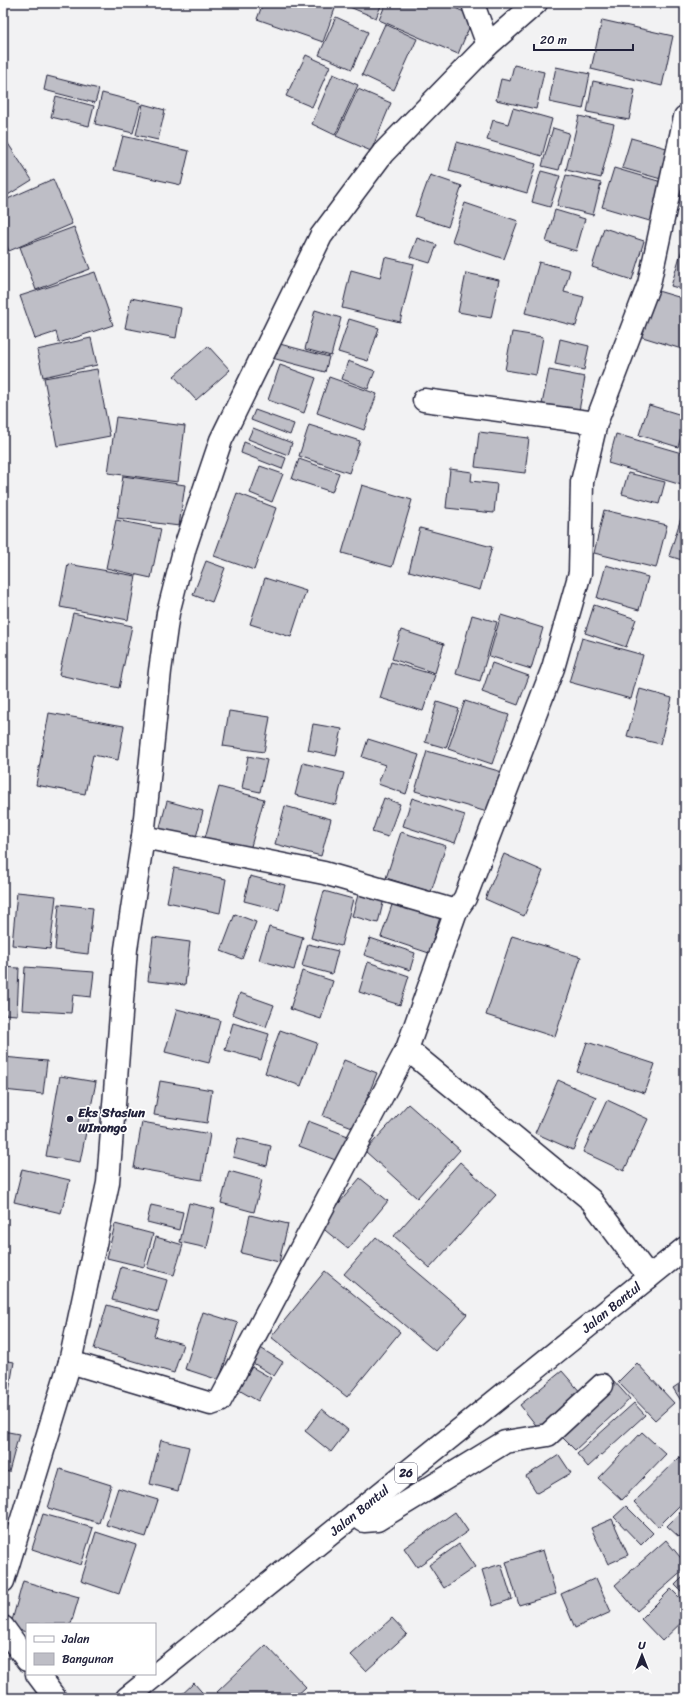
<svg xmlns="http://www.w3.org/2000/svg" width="688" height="1701" font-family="Sriracha,sans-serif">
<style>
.building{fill:#bebec6;stroke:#22223b}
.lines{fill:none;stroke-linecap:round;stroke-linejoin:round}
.minor-casing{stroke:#22223b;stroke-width:25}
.major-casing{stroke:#22223b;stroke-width:25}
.minor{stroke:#fff;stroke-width:22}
.major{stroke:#fff;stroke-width:22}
.poi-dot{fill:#22223b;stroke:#fff;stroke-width:1.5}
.labels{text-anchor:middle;stroke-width:3.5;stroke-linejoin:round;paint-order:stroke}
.shield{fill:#fff;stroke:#646476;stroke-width:1}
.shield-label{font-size:12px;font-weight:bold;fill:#22223b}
.poi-label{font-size:13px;font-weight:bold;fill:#22223b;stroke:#fff;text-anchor:start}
.street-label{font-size:13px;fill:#22223b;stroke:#fff}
</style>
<rect width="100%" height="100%" fill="#f2f2f3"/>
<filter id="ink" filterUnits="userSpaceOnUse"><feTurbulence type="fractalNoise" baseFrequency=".025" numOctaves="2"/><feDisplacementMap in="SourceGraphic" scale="8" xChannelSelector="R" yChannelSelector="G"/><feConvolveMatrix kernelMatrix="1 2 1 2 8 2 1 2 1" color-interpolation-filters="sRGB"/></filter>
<g filter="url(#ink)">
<g class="building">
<polygon points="263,3 337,3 323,42 257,19"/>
<polygon points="340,3 382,3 376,18"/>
<polygon points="386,3 443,3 474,16 458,54 379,20"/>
<polygon points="336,17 368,32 352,69 319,55"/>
<polygon points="602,20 673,36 662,86 591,69"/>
<polygon points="385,24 417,39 394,90 362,75"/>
<polygon points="306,55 330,66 312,107 286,96"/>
<polygon points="514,65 544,72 536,109 496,100 501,79 510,81"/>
<polygon points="556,67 590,74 583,109 549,102"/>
<polygon points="333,74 358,85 335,135 312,124"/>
<polygon points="47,76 99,89 95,103 44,90"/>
<polygon points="593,81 635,90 629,120 587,112"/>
<polygon points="358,89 391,103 371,151 336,136"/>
<polygon points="102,93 141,103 133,133 95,124"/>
<polygon points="56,96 94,106 89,126 51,117"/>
<polygon points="143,104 165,110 158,140 136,135"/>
<polygon points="513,108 552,119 542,156 487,140 493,120 508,124"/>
<polygon points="579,116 614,124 601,178 566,170"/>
<polygon points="553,128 569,133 559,170 542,166"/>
<polygon points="3,136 32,180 3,198"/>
<polygon points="123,136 189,151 181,185 114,170"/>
<polygon points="631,138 670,149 661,179 622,168"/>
<polygon points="457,142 536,164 527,193 449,171"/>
<polygon points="614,168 665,183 653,222 602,207"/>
<polygon points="541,171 560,176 550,207 532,202"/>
<polygon points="430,175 462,186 448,227 415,216"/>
<polygon points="566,175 601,183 593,215 557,206"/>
<polygon points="53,179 72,224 9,251 3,238 3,201"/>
<polygon points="685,197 685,216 680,215"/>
<polygon points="465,203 518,221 504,259 452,241"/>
<polygon points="555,210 585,219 576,251 546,242"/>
<polygon points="74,227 90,269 36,290 20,247"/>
<polygon points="604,228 644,241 632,280 592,267"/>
<polygon points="417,238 437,245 430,263 410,257"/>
<polygon points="683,246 685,246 685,290 671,286"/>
<polygon points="385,257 414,264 400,322 342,308 351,270 380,278"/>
<polygon points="539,262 570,270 564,292 584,297 576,326 525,313"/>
<polygon points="95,272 113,325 59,343 56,332 35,339 20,296"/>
<polygon points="466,273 499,280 491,318 458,312"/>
<polygon points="651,289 685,299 685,350 636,335"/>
<polygon points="131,298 181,308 176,338 125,328"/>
<polygon points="315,310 341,318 331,356 305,349"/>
<polygon points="349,319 379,328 368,361 338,352"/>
<polygon points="512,332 543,337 536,375 505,370"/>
<polygon points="91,338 97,365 43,377 37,350"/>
<polygon points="560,339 589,346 584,370 555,364"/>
<polygon points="276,343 329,357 325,372 272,358"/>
<polygon points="208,346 230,370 196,400 174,376"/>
<polygon points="348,361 375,371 368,389 342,379"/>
<polygon points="280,365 316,378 304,413 268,400"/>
<polygon points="97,369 110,436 57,446 44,378"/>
<polygon points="549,370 585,377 579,411 542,404"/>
<polygon points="329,377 377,394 364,430 317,413"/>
<polygon points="649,405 685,416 685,423 678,447 639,435"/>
<polygon points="255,410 294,424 290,435 251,420"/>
<polygon points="116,417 185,426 178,482 108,473"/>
<polygon points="309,425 360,441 349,473 299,456"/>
<polygon points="253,428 292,443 288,455 248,439"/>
<polygon points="479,432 529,438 525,473 475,467"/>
<polygon points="616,434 685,454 685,486 608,463"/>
<polygon points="244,442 286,458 282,469 241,453"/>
<polygon points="299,459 339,473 332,492 292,479"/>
<polygon points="260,466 283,474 272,502 250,493"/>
<polygon points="450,469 472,472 471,481 497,484 494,513 446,508"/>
<polygon points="628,473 665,482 659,504 622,494"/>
<polygon points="123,476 185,485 179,526 117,518"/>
<polygon points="362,485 412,500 392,567 342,553"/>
<polygon points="237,493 276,508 254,570 214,556"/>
<polygon points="604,510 667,525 656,568 594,553"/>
<polygon points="682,515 685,516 685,561 669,556"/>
<polygon points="116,520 161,529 151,578 106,568"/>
<polygon points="420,528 492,547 480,590 409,571"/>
<polygon points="206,561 225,568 212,602 193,595"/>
<polygon points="68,564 136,576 128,620 60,607"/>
<polygon points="606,565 648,577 639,610 597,598"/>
<polygon points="265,578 306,591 291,637 250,624"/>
<polygon points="594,605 636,619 626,647 585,633"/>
<polygon points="73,613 132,626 119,688 59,675"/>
<polygon points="472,615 497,622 480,681 456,674"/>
<polygon points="501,615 543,628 531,669 489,656"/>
<polygon points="401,630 444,644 435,673 392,659"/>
<polygon points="582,638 643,655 631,699 569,682"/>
<polygon points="391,662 435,675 423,711 380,698"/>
<polygon points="492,663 529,676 518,705 482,692"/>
<polygon points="640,689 672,698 660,744 627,736"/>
<polygon points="465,701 509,715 492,764 448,749"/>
<polygon points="437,702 459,709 446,748 425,742"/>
<polygon points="229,711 270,717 264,752 223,746"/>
<polygon points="49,713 124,726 118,760 93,755 85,794 36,785"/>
<polygon points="313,724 342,729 336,756 308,750"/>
<polygon points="368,739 419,755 406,794 378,784 385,765 362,757"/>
<polygon points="427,751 506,773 494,814 415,791"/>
<polygon points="248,756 267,760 260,792 242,788"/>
<polygon points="303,763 344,773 336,805 295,795"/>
<polygon points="219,787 264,799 250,850 205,838"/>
<polygon points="384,798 400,804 388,837 372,832"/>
<polygon points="412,798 465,815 455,843 403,826"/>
<polygon points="167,801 203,811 195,841 159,831"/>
<polygon points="285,806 331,819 321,856 275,844"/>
<polygon points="401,832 446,846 431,892 386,878"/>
<polygon points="504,854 543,871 524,916 485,899"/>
<polygon points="174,868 226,879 220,913 167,902"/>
<polygon points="250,876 285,885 279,910 244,901"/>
<polygon points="360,888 385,895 378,923 352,916"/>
<polygon points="324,891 353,899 341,946 311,938"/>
<polygon points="17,892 56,896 50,949 12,945"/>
<polygon points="394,899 441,914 429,953 381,937"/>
<polygon points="59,904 93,908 88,954 55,950"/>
<polygon points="235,914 256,922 242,959 221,951"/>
<polygon points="269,927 303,937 294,970 259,960"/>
<polygon points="512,936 581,957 555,1037 486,1015"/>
<polygon points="153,937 190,942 185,985 148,981"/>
<polygon points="370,938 415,953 410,970 364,955"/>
<polygon points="308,944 338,951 332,974 302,966"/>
<polygon points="368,962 409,976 400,1005 359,992"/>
<polygon points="3,967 19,968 17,1015 3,1014"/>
<polygon points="25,967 94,972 91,997 73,995 71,1013 22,1010"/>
<polygon points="302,971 333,981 321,1019 290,1009"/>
<polygon points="240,993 274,1005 266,1027 232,1014"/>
<polygon points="177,1009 220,1020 209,1063 165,1052"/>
<polygon points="233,1023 269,1034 261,1060 225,1050"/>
<polygon points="280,1030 317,1043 301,1086 265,1073"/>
<polygon points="587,1042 655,1064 645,1093 577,1072"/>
<polygon points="3,1057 47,1061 43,1094 3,1090"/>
<polygon points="344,1060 377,1073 355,1128 323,1116"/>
<polygon points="60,1076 96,1082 80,1162 46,1156"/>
<polygon points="558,1080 596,1097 573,1150 535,1133"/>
<polygon points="160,1081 212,1090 207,1123 154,1115"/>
<polygon points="607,1100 648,1119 624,1171 583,1152"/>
<polygon points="408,1104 460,1150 417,1198 365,1151"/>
<polygon points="308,1121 348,1136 338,1161 299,1146"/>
<polygon points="142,1122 210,1134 202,1180 134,1168"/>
<polygon points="238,1138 271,1146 267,1166 233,1157"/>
<polygon points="460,1162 496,1195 430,1268 394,1236"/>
<polygon points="22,1169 70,1180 61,1213 14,1202"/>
<polygon points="229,1171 262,1180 254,1212 221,1203"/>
<polygon points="360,1178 388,1201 348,1249 320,1226"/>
<polygon points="189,1203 215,1209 207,1248 180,1242"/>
<polygon points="151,1205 183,1212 179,1230 147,1222"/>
<polygon points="250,1215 288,1224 279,1262 241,1253"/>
<polygon points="115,1224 153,1234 144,1267 107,1258"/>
<polygon points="156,1237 183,1245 174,1275 147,1268"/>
<polygon points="376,1237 467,1314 435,1351 344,1274"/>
<polygon points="121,1267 167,1280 158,1312 112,1300"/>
<polygon points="325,1271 400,1332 347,1397 271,1337"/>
<polygon points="107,1305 159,1320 154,1336 183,1344 174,1373 94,1349"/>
<polygon points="203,1312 238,1323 219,1380 185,1369"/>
<polygon points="254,1344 283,1362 274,1376 245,1358"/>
<polygon points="3,1360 14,1362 6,1409 3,1408"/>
<polygon points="243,1362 271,1378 258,1401 230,1385"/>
<polygon points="637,1363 674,1403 655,1420 618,1382"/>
<polygon points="562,1371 582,1394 539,1429 520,1405"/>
<polygon points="613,1380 630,1399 575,1450 557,1432"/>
<polygon points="685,1380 685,1407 673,1388"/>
<polygon points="634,1403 645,1415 588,1467 577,1454"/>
<polygon points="322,1409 348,1430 331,1452 305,1431"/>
<polygon points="3,1431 19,1434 9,1472 3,1471"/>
<polygon points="642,1432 666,1454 622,1500 598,1478"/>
<polygon points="161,1440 189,1447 178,1491 150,1484"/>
<polygon points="559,1455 571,1473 537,1493 526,1476"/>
<polygon points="680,1457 685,1462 685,1500 658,1527 634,1502"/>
<polygon points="60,1469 111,1485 99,1523 48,1508"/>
<polygon points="118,1488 158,1500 146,1537 106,1525"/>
<polygon points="626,1506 653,1533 641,1545 614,1517"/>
<polygon points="685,1508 685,1531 679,1537 667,1526"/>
<polygon points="455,1512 468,1531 417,1567 404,1548"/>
<polygon points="43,1514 93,1528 81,1565 32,1549"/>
<polygon points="612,1519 628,1555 608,1564 591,1528"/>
<polygon points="96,1532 136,1545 119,1594 81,1581"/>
<polygon points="666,1540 685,1563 685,1569 637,1611 615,1585"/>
<polygon points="459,1544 475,1567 444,1588 429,1565"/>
<polygon points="543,1550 556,1594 519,1605 506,1562"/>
<polygon points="501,1564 512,1599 493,1606 482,1570"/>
<polygon points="685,1575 685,1595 675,1585"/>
<polygon points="596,1578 611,1612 575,1628 561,1594"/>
<polygon points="23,1581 79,1597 71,1624 27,1624 27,1632 10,1628"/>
<polygon points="671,1589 685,1603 685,1619 662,1641 641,1619"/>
<polygon points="392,1618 407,1634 366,1671 351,1655"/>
<polygon points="266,1645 306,1687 294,1698 223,1698 217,1692"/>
<polygon points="194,1683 207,1698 178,1698"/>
</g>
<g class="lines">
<defs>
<g id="minor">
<polyline points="474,3 474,7 488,45"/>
<polyline points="424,400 596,423"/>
<polyline points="143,837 324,873 456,911"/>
<polyline points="407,1049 591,1200 649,1277"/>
<polyline points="70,1362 211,1404 220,1401 407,1049 456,911 465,898 553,668 580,573 582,482 596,423 649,284 685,117"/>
<polyline points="355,1514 364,1521 377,1520 505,1442 548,1435 602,1385"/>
<polyline points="3,1581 70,1362 108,1183 126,949 143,837 160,671 168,613 185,547 221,440 321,236 383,153 488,45 536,3"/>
<polyline points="3,1627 27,1660"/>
<polyline points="37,1674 55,1698"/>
</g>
<polyline id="major" points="127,1698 685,1248"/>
</defs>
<use href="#minor" class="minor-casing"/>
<use href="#major" class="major-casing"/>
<use href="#minor" class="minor"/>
<use href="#major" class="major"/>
</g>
</g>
<circle class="poi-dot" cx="70" cy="1119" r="4"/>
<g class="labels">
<rect class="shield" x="395" y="1463" width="22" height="20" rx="3"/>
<g class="shield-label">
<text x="406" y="1477">26</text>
</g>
<g class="poi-label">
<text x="78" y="1117">Eks Stasiun<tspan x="78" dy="15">WInongo</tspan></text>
</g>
<g class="street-label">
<text transform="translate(611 1307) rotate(-39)" y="5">Jalan Bantul</text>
<text transform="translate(359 1510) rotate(-39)" y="5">Jalan Bantul</text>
</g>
</g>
<rect width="688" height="1701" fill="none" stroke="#fff" stroke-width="16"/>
<rect x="8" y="8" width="672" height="1685" fill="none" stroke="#22223b" stroke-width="1.5" filter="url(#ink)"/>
<rect x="26" y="1623" width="130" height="52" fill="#ffffff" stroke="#a7a7b1"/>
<rect x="34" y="1636" width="20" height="6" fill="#ffffff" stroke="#a7a7b1"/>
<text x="62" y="1643" font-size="12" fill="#22223b">Jalan</text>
<rect x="34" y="1653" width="20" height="12" fill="#bebec6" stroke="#a7a7b1"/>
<text x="62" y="1663" font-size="12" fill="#22223b">Bangunan</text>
<g transform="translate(642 1655)" stroke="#ffffff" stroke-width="3" paint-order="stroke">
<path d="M0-3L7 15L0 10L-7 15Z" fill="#22223b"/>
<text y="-6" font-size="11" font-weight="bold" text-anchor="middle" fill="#22223b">U</text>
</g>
<path d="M534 44v6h99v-6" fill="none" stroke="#22223b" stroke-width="2"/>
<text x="540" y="44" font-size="12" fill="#22223b" stroke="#ffffff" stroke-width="3" paint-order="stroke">20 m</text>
</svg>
